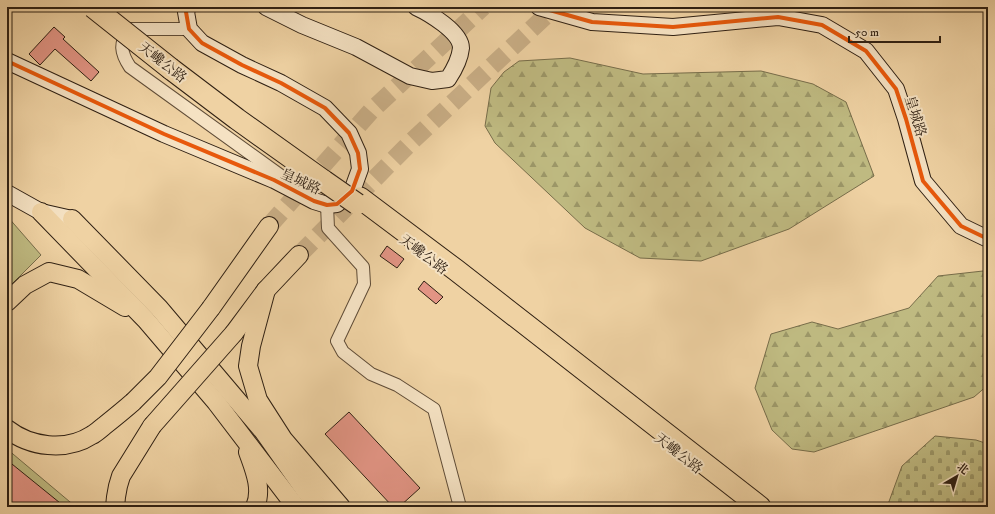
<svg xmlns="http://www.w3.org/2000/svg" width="995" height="514" font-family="'IM FELL DW Pica','Noto Serif SC',serif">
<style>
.forest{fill:url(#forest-firs);stroke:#776d4a}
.cemetery{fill:url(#cemetery-stones);stroke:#776d4a}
.green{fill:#bfba81;stroke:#776d4a}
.building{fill:#e29484;stroke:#2f2013}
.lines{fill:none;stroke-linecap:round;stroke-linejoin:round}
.primary-tunnel{stroke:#c9ae86;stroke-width:18;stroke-dasharray:18 9;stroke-linecap:butt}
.street-casing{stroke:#5f4c37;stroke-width:14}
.secondary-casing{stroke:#2f2013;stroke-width:18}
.primary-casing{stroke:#2f2013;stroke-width:20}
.highway-casing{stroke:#2f2013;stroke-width:23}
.street{stroke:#f5e2c3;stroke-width:12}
.secondary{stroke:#f5e2c3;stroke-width:16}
.primary{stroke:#efd2a3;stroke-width:18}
.highway{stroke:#efd2a3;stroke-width:21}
.primary-bridge-casing{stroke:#2f2013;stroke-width:20;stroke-linecap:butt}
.highway-bridge-casing{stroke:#2f2013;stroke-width:23;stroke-linecap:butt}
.primary-bridge{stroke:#efd2a3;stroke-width:18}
.highway-bridge{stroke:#efd2a3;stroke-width:21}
.cycleway-casing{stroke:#f5e2c3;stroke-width:6}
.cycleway{stroke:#e8590c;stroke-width:4}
.labels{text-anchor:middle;stroke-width:4;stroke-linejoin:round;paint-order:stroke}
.street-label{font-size:14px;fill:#2f2013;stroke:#f5e2c3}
</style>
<defs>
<pattern id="forest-firs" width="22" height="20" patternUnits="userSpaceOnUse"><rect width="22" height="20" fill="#bfba81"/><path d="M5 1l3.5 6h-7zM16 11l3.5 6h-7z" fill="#9c9768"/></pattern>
<pattern id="cemetery-stones" width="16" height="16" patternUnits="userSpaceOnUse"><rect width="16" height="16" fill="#bfba81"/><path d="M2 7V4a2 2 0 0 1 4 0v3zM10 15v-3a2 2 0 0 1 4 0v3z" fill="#9c9768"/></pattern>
</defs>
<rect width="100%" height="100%" fill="#efd2a3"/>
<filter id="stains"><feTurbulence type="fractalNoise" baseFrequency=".005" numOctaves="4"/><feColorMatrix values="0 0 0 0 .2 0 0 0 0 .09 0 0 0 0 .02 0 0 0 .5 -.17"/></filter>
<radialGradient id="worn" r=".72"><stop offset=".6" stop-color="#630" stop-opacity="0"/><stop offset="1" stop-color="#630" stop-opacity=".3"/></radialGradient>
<g class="forest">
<polygon points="570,58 643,74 761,71 813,84 846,102 874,176 789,229 701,261 640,258 585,228 495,143 485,126 491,88 504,72 519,61"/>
<polygon points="983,271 988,274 988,385 974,397 814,452 792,449 772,430 755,388 771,334 812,322 838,329 909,308 938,276"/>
</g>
<polygon class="cemetery" points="935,436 976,440 988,444 988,507 887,507 902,466"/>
<g class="green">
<polygon points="7,216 41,255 7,289"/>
<polygon points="7,449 76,507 7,507"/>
</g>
<g class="building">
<polygon points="54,27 65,37 63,39 99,72 91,81 55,49 40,65 29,54"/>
<polygon points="387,246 404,259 397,268 380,256"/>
<polygon points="424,281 443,297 436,304 418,289"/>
<polygon points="349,412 420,488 399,507 393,507 325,434"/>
<polygon points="7,460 65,507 13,507 7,502"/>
</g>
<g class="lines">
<g class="primary-tunnel">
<polyline points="269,226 372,110 483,7"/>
<polyline points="299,255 411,142 555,7"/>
</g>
<defs>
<g id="street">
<path d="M189,29H128C120,44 120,52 130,67L284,178L288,185"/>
<polyline points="327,205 328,228 363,267 364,284 337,341 343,352 371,374 397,385 434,409 460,507"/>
</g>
<g id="secondary">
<path d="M266,7L302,25L356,47L410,76L432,81L448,79C454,70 460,58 461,48C461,32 429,13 416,7"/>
<polyline points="539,7 592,22 673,27 778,17 822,25 866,51 896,89 906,119 923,181 961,226 988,239"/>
<polyline points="7,61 164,134 274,180 314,201 327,205 337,204 352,191 360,169 358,153 349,133 325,108 281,83 242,65 202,43 189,29 186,12 188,7"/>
<polyline points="7,193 41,212 72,219"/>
</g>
<g id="primary">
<polyline points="41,212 146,320 216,402 296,507"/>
<polyline points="72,219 159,308 264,432 305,490 318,507"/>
<polyline points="266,290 251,346 248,366 258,400 283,439 341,507"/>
<polyline points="7,302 25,285 49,272 78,279 125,307"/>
<polyline points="211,308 269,226"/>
<polyline points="234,333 266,290 299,255"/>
<path d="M7,429C30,447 66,452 92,435C96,433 100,429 104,426C114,418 124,410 133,402"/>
<path d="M248,452C254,469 263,489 255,507"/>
<polyline points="115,507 116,497 118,486 121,476 152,426"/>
</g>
<g id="highway">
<polyline points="171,69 237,119 324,181"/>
<polyline points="360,198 456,270 760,507"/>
</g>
</defs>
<use href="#street" class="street-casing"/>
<use href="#secondary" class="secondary-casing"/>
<use href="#primary" class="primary-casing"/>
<use href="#highway" class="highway-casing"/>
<use href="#street" class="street"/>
<use href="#secondary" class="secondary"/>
<use href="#primary" class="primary"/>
<use href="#highway" class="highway"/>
<defs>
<g id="primary-bridge">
<polyline points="133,402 158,377 211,308"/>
<polyline points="152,426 234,333"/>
</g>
<g id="highway-bridge">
<polyline points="93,7 171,69"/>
<polyline points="324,181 357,204"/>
</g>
</defs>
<use href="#primary-bridge" class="primary-bridge-casing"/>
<use href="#highway-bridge" class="highway-bridge-casing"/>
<use href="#primary-bridge" class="primary-bridge"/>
<use href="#highway-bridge" class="highway-bridge"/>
<defs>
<g id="cycleway">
<polyline points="539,7 592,22 673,27 778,17 822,25 866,51 896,89 906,119 923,181 961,226 988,239"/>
<polyline points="7,61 164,134 274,180 314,201 327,205 337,204 352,191 360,169 358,153 349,133 325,108 281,83 242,65 202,43 189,29 186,12 188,7"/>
</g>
</defs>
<use href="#cycleway" class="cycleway-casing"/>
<use href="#cycleway" class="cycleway"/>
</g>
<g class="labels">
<g class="street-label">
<text transform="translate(163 62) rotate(38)" y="5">天巉公路</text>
<text transform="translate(916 116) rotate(73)" y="5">皇城路</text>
<text transform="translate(301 181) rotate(25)" y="5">皇城路</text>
<text transform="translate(424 254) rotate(37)" y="5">天巉公路</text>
<text transform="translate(679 453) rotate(38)" y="5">天巉公路</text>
</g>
</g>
<rect width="995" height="514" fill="none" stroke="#efd2a3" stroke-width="24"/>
<rect x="8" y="8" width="979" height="498" fill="none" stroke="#2f2013" stroke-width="2"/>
<rect x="12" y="12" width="971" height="490" fill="none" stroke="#2f2013"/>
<g transform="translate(957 476) rotate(38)" stroke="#f5e2c3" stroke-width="3" paint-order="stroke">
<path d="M0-3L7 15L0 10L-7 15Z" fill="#2f2013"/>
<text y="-6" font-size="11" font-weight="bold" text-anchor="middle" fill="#2f2013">北</text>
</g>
<path d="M849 36v6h91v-6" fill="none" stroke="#2f2013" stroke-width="2"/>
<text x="855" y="36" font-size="12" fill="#2f2013" stroke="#f5e2c3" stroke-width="3" paint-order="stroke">50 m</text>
<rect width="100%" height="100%" filter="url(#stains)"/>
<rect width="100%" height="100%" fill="url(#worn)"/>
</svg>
